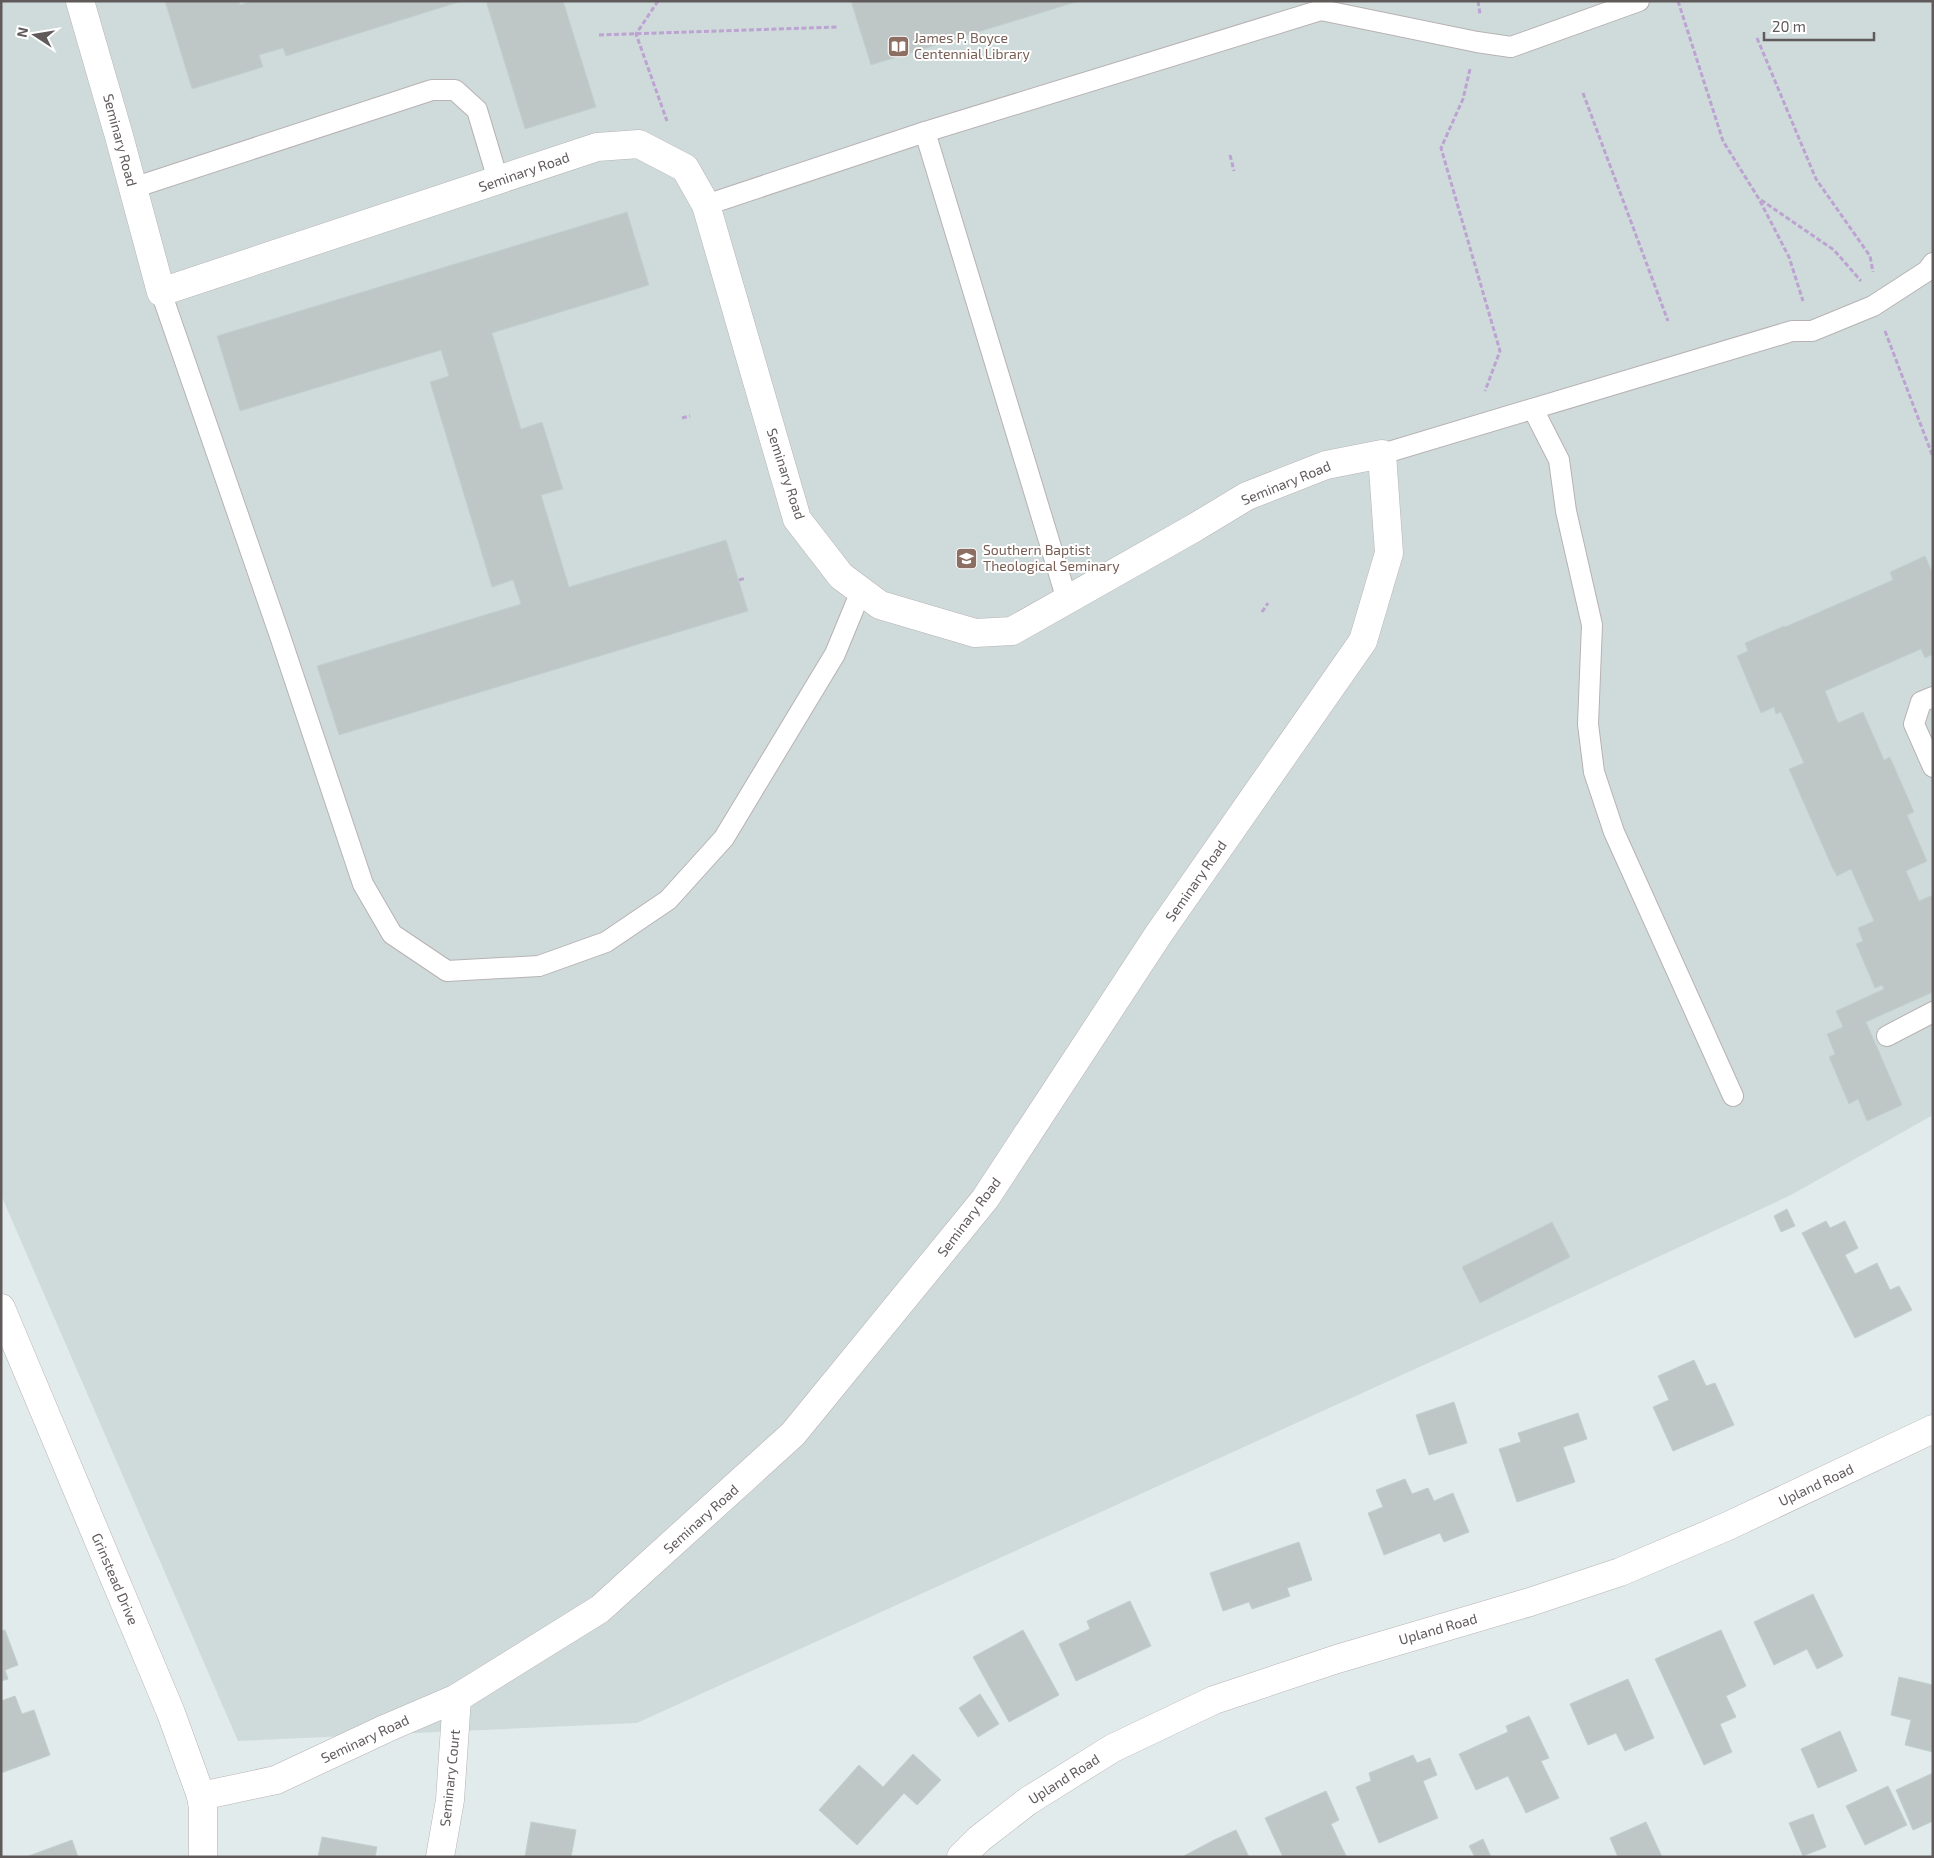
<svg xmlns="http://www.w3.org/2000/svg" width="1934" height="1858" font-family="'Exo 2',sans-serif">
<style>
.education{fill:#cfdbdb}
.building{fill:#bec7c6;stroke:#c0d0cf}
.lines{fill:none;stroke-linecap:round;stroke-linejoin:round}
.service-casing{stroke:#b8b2b2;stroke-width:22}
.minor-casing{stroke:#b8b2b2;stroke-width:29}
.tertiary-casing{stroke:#b8b2b2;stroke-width:29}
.path{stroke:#bca3d2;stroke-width:3;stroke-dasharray:5 2.5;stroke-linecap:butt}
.service{stroke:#fff;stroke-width:20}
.minor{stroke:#fff;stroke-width:28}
.tertiary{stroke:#fff;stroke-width:28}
.labels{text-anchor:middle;stroke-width:4;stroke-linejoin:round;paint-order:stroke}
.education-label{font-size:14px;fill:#785e54;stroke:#fff;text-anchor:start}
.street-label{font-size:14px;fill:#615a5b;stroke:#fff}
</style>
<rect width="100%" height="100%" fill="#e1ebeb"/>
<polygon class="education" points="1,1 1933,1 1933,1115 1791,1195 1512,1325 637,1723 238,1741 1,1195"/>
<g class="building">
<polygon points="165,1 239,1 240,5 251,1 462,1 286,56 283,48 259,55 263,67 192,89"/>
<polygon points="486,1 563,1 596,107 525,129"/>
<polygon points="851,1 1079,1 871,65"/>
<polygon points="627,212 649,285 492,333 521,429 542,422 563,489 541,495 569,587 726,540 748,611 339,735 317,666 521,604 513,580 492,587 430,382 449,376 441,350 240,411 217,336"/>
<polygon points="1925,556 1933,574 1933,654 1925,658 1921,649 1825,691 1838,723 1863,712 1884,760 1890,757 1914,812 1907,815 1927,861 1906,871 1919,901 1933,895 1933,992 1866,1022 1902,1105 1867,1121 1858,1099 1849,1104 1829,1057 1835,1054 1827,1034 1843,1027 1836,1011 1884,989 1882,985 1875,988 1856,944 1863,941 1858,928 1874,921 1851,869 1837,876 1832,867 1789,769 1804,763 1781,712 1776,714 1774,707 1761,713 1737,656 1748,651 1745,643 1784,626 1785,627 1893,580 1890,572"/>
<polygon points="1787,1209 1795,1226 1781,1232 1774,1216"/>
<polygon points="1826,1221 1830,1228 1845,1221 1858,1248 1845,1255 1855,1274 1877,1263 1890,1290 1899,1286 1912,1310 1855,1338 1802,1233"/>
<polygon points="1552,1222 1570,1257 1480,1303 1462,1267"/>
<polygon points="1694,1360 1706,1386 1715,1383 1734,1425 1673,1451 1653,1407 1669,1400 1658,1376"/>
<polygon points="1454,1402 1467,1443 1429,1455 1416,1415"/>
<polygon points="1578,1413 1587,1439 1563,1447 1575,1482 1517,1502 1499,1449 1521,1442 1518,1433"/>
<polygon points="1405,1479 1412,1494 1428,1488 1434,1501 1453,1493 1469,1532 1444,1542 1440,1533 1384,1555 1368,1513 1383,1507 1376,1490"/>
<polygon points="1299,1542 1312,1580 1287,1588 1290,1596 1252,1609 1249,1602 1223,1611 1210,1573"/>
<polygon points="1813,1594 1843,1656 1817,1669 1807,1649 1774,1665 1754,1622"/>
<polygon points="1130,1601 1151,1646 1076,1681 1059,1644 1090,1629 1087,1621"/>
<polygon points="5,1630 18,1665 5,1670 8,1679 1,1681 1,1631"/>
<polygon points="1023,1630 1059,1695 1009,1722 973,1657"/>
<polygon points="1721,1630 1746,1686 1726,1696 1736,1717 1720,1724 1732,1752 1704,1765 1655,1659"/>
<polygon points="1899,1677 1933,1685 1933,1752 1905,1745 1911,1720 1891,1715"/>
<polygon points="1628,1679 1654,1738 1625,1751 1616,1733 1588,1745 1570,1704"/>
<polygon points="980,1694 999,1724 978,1737 959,1708"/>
<polygon points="15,1696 22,1714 34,1710 50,1755 1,1773 1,1701"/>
<polygon points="1529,1716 1549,1758 1541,1761 1559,1798 1526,1813 1508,1776 1476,1790 1459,1754 1508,1732 1506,1726"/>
<polygon points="1840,1731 1857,1771 1818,1788 1801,1749"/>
<polygon points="913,1754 941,1780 917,1805 904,1793 857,1845 819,1810 859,1765 883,1787"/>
<polygon points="1413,1755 1417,1763 1430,1758 1437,1775 1423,1781 1438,1818 1379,1843 1356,1787 1371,1781 1369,1773"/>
<polygon points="1933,1773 1933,1821 1913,1830 1896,1790"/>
<polygon points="1888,1786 1907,1825 1865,1845 1846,1806"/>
<polygon points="1326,1791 1339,1820 1331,1824 1346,1856 1283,1857 1265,1818"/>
<polygon points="1813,1814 1826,1847 1803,1856 1789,1823"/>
<polygon points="531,1822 576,1830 571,1857 525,1857"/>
<polygon points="1646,1822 1662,1857 1618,1857 1610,1838"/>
<polygon points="1236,1830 1249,1857 1182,1857 1214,1840"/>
<polygon points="322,1837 377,1847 375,1857 318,1857"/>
<polygon points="1483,1839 1491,1857 1475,1857 1469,1846"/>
<polygon points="72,1840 78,1857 26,1857"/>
</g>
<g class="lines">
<defs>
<g id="service">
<polyline points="925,132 1067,600"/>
<polyline points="133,188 432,90 455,90 477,110 498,180"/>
<polyline points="706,205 925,132 1321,10 1477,42 1511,47 1639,1"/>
<polyline points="161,292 280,636 363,884 392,934 447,971 539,966 606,942 668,900 724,838 835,654 861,591"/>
<polyline points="1533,409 1559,460 1566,511 1592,625 1588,724 1594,772 1614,832 1733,1096"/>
<polyline points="1382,454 1792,331 1812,331 1873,306 1927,271 1933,263"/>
<polyline points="1933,697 1921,702 1914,724 1933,767"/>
<polyline points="1887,1036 1933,1012"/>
</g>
<g id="minor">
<polyline points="80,1 119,136 161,292 597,147 639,144 685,168 706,205 797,519 841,576 880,605 975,633 1012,631 1194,528 1247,496 1326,465 1382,454 1389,553 1363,641 1158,935 985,1199 793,1434 600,1609 457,1698 387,1728 276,1780 201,1796"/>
<polyline points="440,1857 450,1800 457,1698"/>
<polyline points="961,1857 979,1839 1028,1801 1113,1748 1214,1700 1337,1659 1530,1602 1620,1572 1728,1526 1933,1429"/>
</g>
<polyline id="tertiary" points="1,1308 171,1713 201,1796 203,1808 203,1857"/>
</defs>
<use href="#service" class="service-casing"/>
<use href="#minor" class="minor-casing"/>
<use href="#tertiary" class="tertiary-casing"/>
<g class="path">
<polyline points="658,1 636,34 667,121"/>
<polyline points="1478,1 1480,14"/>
<polyline points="1678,1 1723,141 1759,199 1789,257 1803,301"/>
<polyline points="599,35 838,27"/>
<polyline points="1757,38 1816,179 1870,256 1873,272"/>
<polyline points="1470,69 1463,99 1441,148 1500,351 1485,391"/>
<polyline points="1583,93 1668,321"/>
<polyline points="1230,155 1234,171"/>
<polyline points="1761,200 1834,250 1861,281"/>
<polyline points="1885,331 1933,457"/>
<polyline points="682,418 690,416"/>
<polyline points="739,580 746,578"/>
<polyline points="1262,612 1268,603"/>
</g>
<use href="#service" class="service"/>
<use href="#minor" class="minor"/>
<use href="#tertiary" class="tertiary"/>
</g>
<defs>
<symbol id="library-square" viewBox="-11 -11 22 22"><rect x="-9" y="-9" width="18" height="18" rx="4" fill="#8d6e63" stroke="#fff"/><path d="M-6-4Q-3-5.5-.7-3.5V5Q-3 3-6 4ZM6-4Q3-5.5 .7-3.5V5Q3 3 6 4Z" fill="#fff"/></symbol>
<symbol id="university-square" viewBox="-11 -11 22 22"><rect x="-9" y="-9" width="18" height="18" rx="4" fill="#8d6e63" stroke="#fff"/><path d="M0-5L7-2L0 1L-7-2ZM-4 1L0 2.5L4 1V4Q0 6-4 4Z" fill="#fff"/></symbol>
</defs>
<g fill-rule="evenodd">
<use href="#library-square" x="886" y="34" width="25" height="25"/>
<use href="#university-square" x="954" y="546" width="25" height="25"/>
</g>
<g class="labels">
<g class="education-label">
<text x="914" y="43">James P. Boyce<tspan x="914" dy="16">Centennial Library</tspan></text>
<text x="983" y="555">Southern Baptist<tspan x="983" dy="16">Theological Seminary</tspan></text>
</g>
<g class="street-label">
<text transform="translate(120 140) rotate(75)" y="5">Seminary Road</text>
<text transform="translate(524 172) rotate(-19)" y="5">Seminary Road</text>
<text transform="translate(786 474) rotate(72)" y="5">Seminary Road</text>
<text transform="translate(1286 483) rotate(-22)" y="5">Seminary Road</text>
<text transform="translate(1196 881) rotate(-55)" y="5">Seminary Road</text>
<text transform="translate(969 1217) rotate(-53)" y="5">Seminary Road</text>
<text transform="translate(1816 1485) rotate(-25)" y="5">Upland Road</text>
<text transform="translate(701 1519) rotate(-42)" y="5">Seminary Road</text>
<text transform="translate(115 1579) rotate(67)" y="5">Grinstead Drive</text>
<text transform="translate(1438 1629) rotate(-16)" y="5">Upland Road</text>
<text transform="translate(365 1739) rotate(-25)" y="5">Seminary Road</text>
<text transform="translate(450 1778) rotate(-84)" y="5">Seminary Court</text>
<text transform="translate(1064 1779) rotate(-32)" y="5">Upland Road</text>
</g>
</g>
<rect width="1934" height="1858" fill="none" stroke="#615a5b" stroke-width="5"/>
<g transform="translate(35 35) rotate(282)" stroke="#ffffff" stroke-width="4" paint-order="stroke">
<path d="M0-4L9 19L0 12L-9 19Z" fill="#615a5b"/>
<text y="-8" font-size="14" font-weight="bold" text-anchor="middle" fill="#615a5b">N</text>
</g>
<path d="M1764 32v8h110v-8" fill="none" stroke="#615a5b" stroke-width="2.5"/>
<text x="1772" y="32" font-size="15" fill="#615a5b" stroke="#ffffff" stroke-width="4" paint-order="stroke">20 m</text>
</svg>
